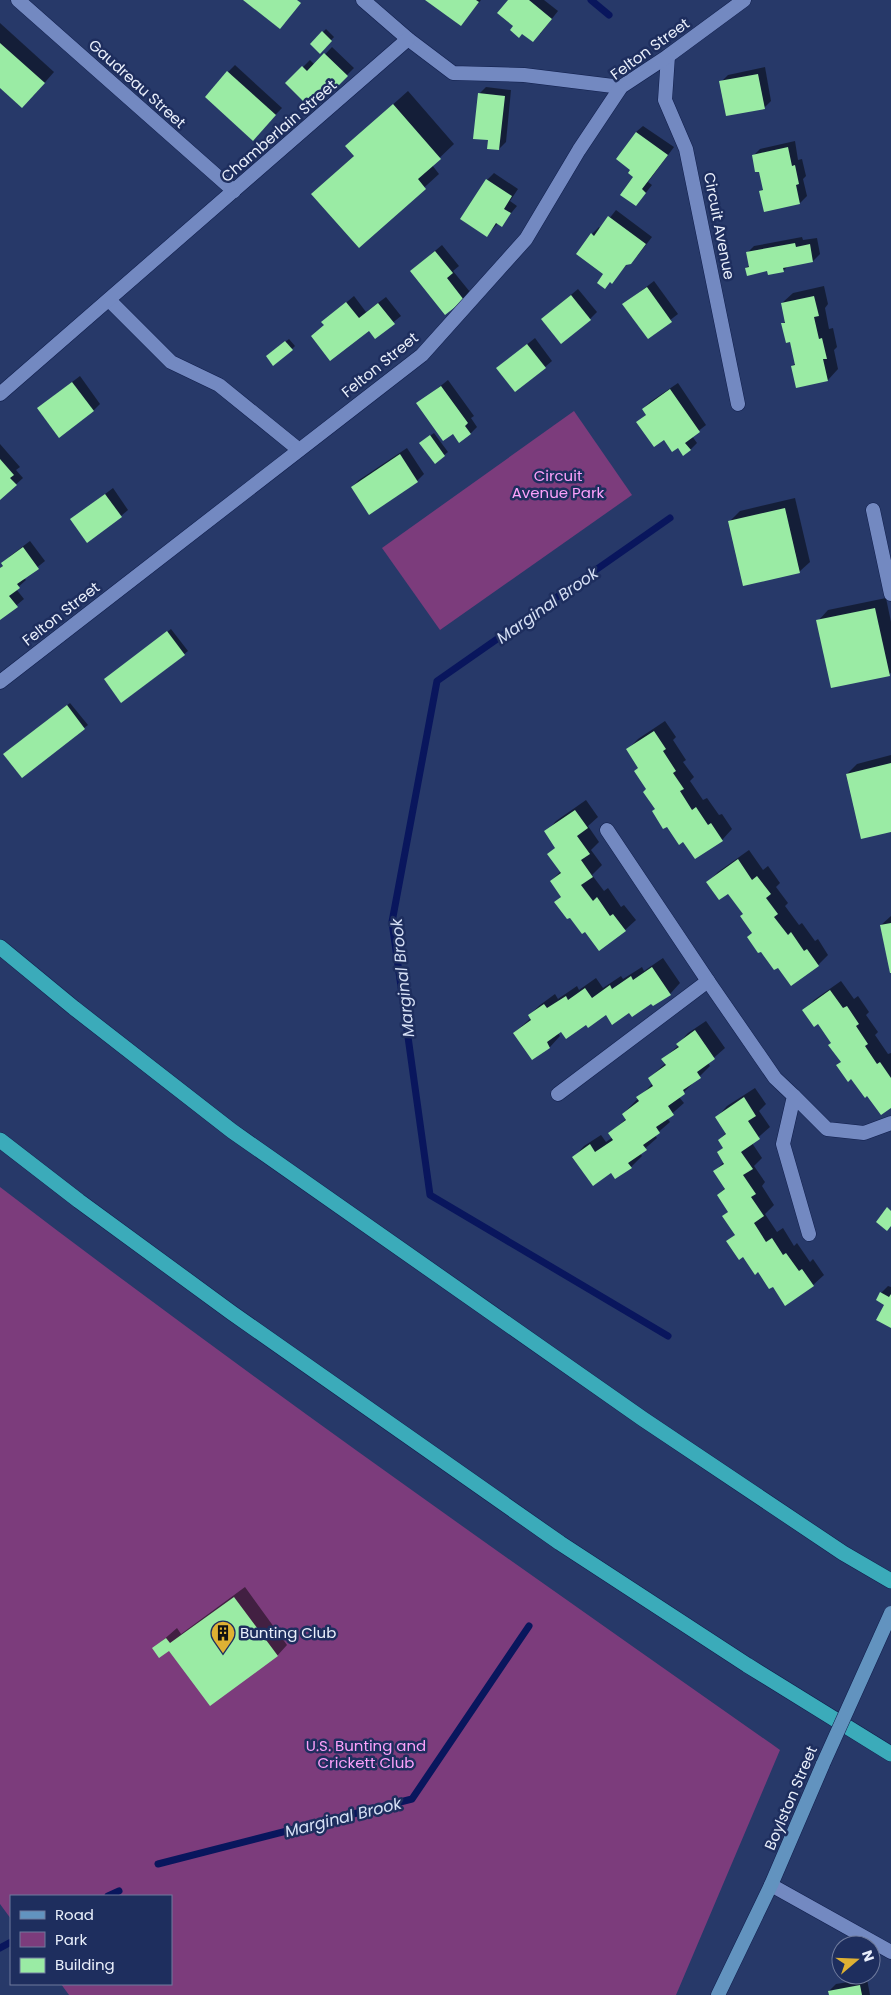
<svg xmlns="http://www.w3.org/2000/svg" width="891" height="1995" font-family="Poppins,sans-serif">
<style>
.green{fill:#7c3c7c}
.shadow{fill:#0007}
.lines{fill:none;stroke-linecap:round;stroke-linejoin:round}
.stream{stroke:#09165d;stroke-width:7}
.building{fill:#9aeba4}
.minor-casing{stroke:#101e4c;stroke-width:15}
.secondary-casing{stroke:#101e4c;stroke-width:15}
.motorway-casing{stroke:#101e4c;stroke-width:16}
.minor{stroke:#7389c1;stroke-width:14}
.secondary{stroke:#6293bf;stroke-width:14}
.motorway{stroke:#3babba;stroke-width:15}
.secondary-bridge-casing{stroke:#101e4c;stroke-width:15;stroke-linecap:butt}
.secondary-bridge{stroke:#6293bf;stroke-width:14}
.labels{text-anchor:middle;stroke-width:5;stroke-linejoin:round;paint-order:stroke}
.street-label{font-size:15px;fill:#e9effb;stroke:#1e2e5e}
.park-label{font-size:15px;fill:#fca1fb;stroke:#1e2e5e}
.poi-label{font-size:15px;fill:#e9effb;stroke:#1e2e5e;text-anchor:start}
.water-label{font-size:16px;font-style:italic;fill:#d7e1f6;stroke:#1e2e5e}
</style>
<rect width="100%" height="100%" fill="#273969"/>
<g class="green">
<polygon points="574,411 632,495 440,630 382,548"/>
<path d="M0,1187C255,1382 518,1566 780,1750L676,1995H69L61,1984H171V1896H11V1919L0,1904Z"/>
</g>
<g class="shadow">
<polygon points="428,0 481,0 461,24"/>
<polygon points="510,0 544,0 558,11 540,34 515,26"/>
<polygon points="0,23 54,72 33,96 0,86"/>
<polygon points="326,29 334,37 320,52 311,44"/>
<polygon points="332,47 354,68 337,85 334,83 287,83 310,60 315,65"/>
<polygon points="235,65 282,108 259,132 228,72"/>
<polygon points="765,67 771,101 764,108 721,82 728,75"/>
<polygon points="486,87 511,90 506,142 499,149 489,139 479,94"/>
<polygon points="408,91 454,144 432,165 439,174 359,247 312,194 355,155 361,133"/>
<polygon points="643,126 674,147 648,182 652,185 636,205 635,177 636,132"/>
<polygon points="795,141 798,160 802,159 806,176 803,179 807,196 800,203 761,191 764,188 759,171 753,156 760,149"/>
<polygon points="494,173 518,189 510,201 517,206 501,225 498,223 487,235 487,180"/>
<polygon points="616,210 652,237 638,255 628,263 612,282 592,234 599,227 601,229"/>
<polygon points="802,237 803,240 817,238 820,254 813,261 788,266 783,271 746,268 750,265 747,253 754,246"/>
<polygon points="442,245 459,266 453,271 470,292 463,299 411,271"/>
<polygon points="654,281 678,314 648,337 624,304"/>
<polygon points="824,286 828,304 825,308 829,329 833,328 837,347 834,350 838,369 828,380 797,387 792,366 796,363 791,341 783,324 786,320 782,303 793,293"/>
<polygon points="578,289 597,312 590,319 542,319"/>
<polygon points="354,296 366,312 386,297 401,316 375,337 369,329 323,322"/>
<polygon points="535,338 552,361 545,367 498,368"/>
<polygon points="289,339 295,346 292,349 271,353"/>
<polygon points="80,376 100,404 93,411 46,402"/>
<polygon points="448,380 474,416 471,418 477,427 470,434 453,432 418,404"/>
<polygon points="678,383 706,425 692,436 697,443 690,450 664,439 638,422 647,414 643,409 650,402"/>
<polygon points="434,433 448,452 435,462 424,440"/>
<polygon points="0,444 20,467 16,470 23,478 0,499"/>
<polygon points="407,448 424,474 417,481 352,487 359,480"/>
<polygon points="113,488 128,510 121,516 71,520"/>
<polygon points="795,498 810,562 799,572 730,521 740,511"/>
<polygon points="30,541 45,561 24,578 26,580 16,589 24,599 0,619 0,569 10,556"/>
<polygon points="886,598 891,622 891,673 889,674 818,621 828,610"/>
<polygon points="171,629 188,651 122,701 109,676"/>
<polygon points="70,703 88,725 84,728 8,751"/>
<polygon points="665,721 676,737 673,740 686,760 683,762 694,777 690,781 703,800 707,798 719,815 722,814 732,829 722,840 684,840 656,809 639,767 627,750 638,739"/>
<polygon points="891,755 891,831 847,774 857,764"/>
<polygon points="586,800 598,817 588,826 599,842 591,850 602,865 592,875 604,891 608,888 621,907 624,905 636,920 625,930 586,930 556,902 562,896 551,881 561,871 549,854 556,847 546,832 556,821"/>
<polygon points="749,850 763,870 768,866 780,883 776,887 788,903 785,906 799,925 802,923 815,941 818,939 828,955 818,965 753,932 744,914 728,892 708,882 718,872"/>
<polygon points="891,916 891,971 881,925"/>
<polygon points="663,958 680,983 670,994 629,1011 606,1014 586,1023 562,1030 558,1033 560,1036 550,1047 532,1059 514,1033 531,1018 529,1015 540,1005 555,994 558,999 577,986 579,990 596,978 603,988 621,976 623,979 642,967 644,971"/>
<polygon points="841,981 854,999 858,996 869,1012 866,1015 878,1032 875,1035 888,1054 891,1053 891,1107 842,1061 832,1043 818,1022 804,1010 814,1000"/>
<polygon points="706,1021 725,1048 708,1063 710,1066 679,1097 684,1103 667,1118 670,1122 655,1135 657,1138 640,1153 642,1156 631,1167 616,1178 611,1172 574,1157 584,1146 601,1135 606,1142 613,1137 610,1133 627,1118 623,1114 653,1083 649,1078 666,1063 663,1059 679,1045 678,1044 688,1033"/>
<polygon points="755,1088 766,1104 759,1111 770,1127 752,1143 762,1158 754,1166 765,1182 762,1186 774,1205 765,1214 777,1232 783,1228 794,1246 797,1243 810,1262 813,1259 824,1275 813,1285 773,1286 728,1241 736,1234 724,1216 729,1211 718,1195 726,1187 715,1171 724,1162 718,1153 724,1147 719,1140 727,1132 717,1117 727,1106"/>
<polygon points="888,1286 891,1287 891,1327 886,1305 881,1293"/>
<polygon points="245,1587 287,1645 277,1656 154,1648 177,1628 181,1634"/>
<polygon points="867,1979 870,1995 830,1995 829,1991 836,1984"/>
</g>
<g class="lines">
<g class="stream">
<polyline points="591,0 609,15"/>
<polyline points="668,1336 430,1195 392,922 437,681 670,518"/>
<polyline points="158,1864 412,1799 529,1626"/>
<polyline points="108,1896 119,1891"/>
<polyline points="0,1948 11,1942"/>
</g>
</g>
<g class="building">
<polygon points="243,0 297,0 301,3 280,29"/>
<polygon points="425,0 476,0 479,2 461,26"/>
<polygon points="508,0 529,0 552,19 533,42 522,34 519,38 510,30 513,26 497,13"/>
<polygon points="322,31 332,41 320,54 310,44"/>
<polygon points="0,43 45,83 22,108 0,88"/>
<polygon points="324,53 348,76 337,87 335,85 311,109 285,83 302,66 307,71"/>
<polygon points="227,71 276,115 253,141 205,97"/>
<polygon points="758,74 765,109 726,116 719,81"/>
<polygon points="478,93 505,96 499,150 487,149 488,140 473,139"/>
<polygon points="393,104 441,159 418,179 426,189 359,248 311,194 354,156 345,146"/>
<polygon points="636,132 668,155 642,189 646,193 636,206 620,195 633,177 628,173 630,170 616,159"/>
<polygon points="788,147 792,166 795,165 799,184 796,185 800,204 764,212 759,191 763,190 759,172 755,172 752,155"/>
<polygon points="486,179 512,196 504,209 511,213 502,227 496,223 487,237 460,219"/>
<polygon points="608,216 646,244 631,264 626,265 612,284 610,282 605,289 597,283 603,274 576,254 591,233 594,236"/>
<polygon points="795,243 796,247 810,244 813,262 783,268 784,272 768,275 767,271 747,276 745,268 749,267 746,252"/>
<polygon points="435,251 453,273 447,278 464,300 445,315 410,271"/>
<polygon points="647,287 672,322 648,339 622,304"/>
<polygon points="571,295 591,320 561,344 541,319"/>
<polygon points="814,296 819,316 814,317 819,339 822,338 827,359 823,359 828,381 796,388 791,366 795,365 790,342 786,343 781,323 785,323 781,303"/>
<polygon points="346,302 359,318 378,303 395,324 375,339 369,331 330,361 311,336 324,325 321,322"/>
<polygon points="285,341 293,350 273,366 266,356"/>
<polygon points="527,344 546,368 515,392 496,368"/>
<polygon points="72,382 94,411 59,438 37,408"/>
<polygon points="441,386 468,423 465,426 471,434 459,443 453,434 443,441 416,403"/>
<polygon points="670,389 700,432 685,443 691,450 683,456 678,448 672,452 664,440 654,447 636,422 646,415 642,409"/>
<polygon points="430,435 445,456 435,464 419,443"/>
<polygon points="400,454 418,482 369,515 351,487"/>
<polygon points="0,459 14,475 10,478 17,485 0,500"/>
<polygon points="105,494 122,517 87,543 70,519"/>
<polygon points="785,508 800,573 743,586 728,521"/>
<polygon points="23,547 39,569 17,584 20,588 9,596 18,607 0,620 0,568 3,566 1,563"/>
<polygon points="875,608 890,676 831,688 816,620"/>
<polygon points="167,631 185,655 121,703 104,679"/>
<polygon points="67,705 85,729 22,778 3,754"/>
<polygon points="654,731 666,749 663,751 676,771 673,773 684,789 680,791 692,810 696,807 708,825 711,823 723,841 695,859 683,842 679,845 667,827 663,829 652,811 655,809 643,792 646,789 634,771 638,768 626,749"/>
<polygon points="891,763 891,832 861,839 846,774"/>
<polygon points="575,810 588,828 577,836 590,854 581,860 593,877 581,885 593,901 597,897 610,916 613,914 626,931 599,951 585,932 582,934 570,918 567,919 554,902 561,897 550,881 561,873 547,854 555,848 544,831"/>
<polygon points="738,859 752,880 757,876 771,894 766,898 778,914 774,917 788,935 791,932 804,951 807,949 819,966 791,986 778,968 774,970 761,952 758,953 747,937 752,933 740,916 743,914 728,894 719,900 706,882"/>
<polygon points="891,923 891,973 890,973 880,925"/>
<polygon points="652,967 671,995 653,1006 651,1004 632,1017 629,1013 612,1025 606,1015 588,1028 586,1025 566,1039 561,1032 547,1042 550,1048 532,1060 513,1033 531,1020 528,1015 544,1004 547,1008 566,996 568,1000 585,988 592,998 610,985 612,989 631,976 633,980"/>
<polygon points="830,990 843,1008 847,1006 859,1024 856,1026 868,1044 865,1046 877,1064 880,1062 891,1078 891,1108 881,1115 867,1096 865,1098 851,1079 848,1082 836,1065 841,1062 828,1045 831,1043 818,1024 814,1027 802,1010"/>
<polygon points="695,1030 715,1059 697,1072 701,1078 683,1090 685,1094 668,1106 674,1115 656,1127 660,1133 643,1145 647,1150 628,1163 632,1168 615,1179 611,1173 593,1186 572,1157 590,1144 595,1152 613,1140 608,1133 626,1120 622,1114 639,1101 636,1097 653,1086 648,1078 666,1065 661,1059 679,1047 676,1044"/>
<polygon points="744,1097 756,1116 748,1121 760,1139 741,1152 753,1169 743,1175 756,1194 751,1197 764,1216 754,1223 766,1242 772,1238 783,1255 786,1253 799,1271 802,1269 814,1286 785,1306 773,1287 769,1289 758,1272 755,1275 743,1257 739,1260 726,1241 735,1235 722,1216 728,1212 717,1195 725,1189 713,1171 724,1164 717,1152 723,1148 718,1140 726,1134 715,1117"/>
<polygon points="887,1207 891,1211 891,1226 887,1231 876,1222"/>
<polygon points="880,1292 889,1297 891,1294 891,1328 876,1320 884,1305 876,1300"/>
<polygon points="234,1597 278,1656 210,1706 169,1651 159,1658 152,1648 166,1638 170,1643"/>
<polygon points="860,1985 862,1995 829,1995 828,1991"/>
</g>
<g class="lines">
<defs>
<g id="minor">
<polyline points="18,0 234,191"/>
<polyline points="363,0 408,39 453,73 524,75 621,87"/>
<polyline points="668,56 665,100 686,149 738,404"/>
<polyline points="109,300 171,362 219,385 298,449"/>
<polyline points="0,394 408,39"/>
<polyline points="873,510 891,594"/>
<polyline points="0,682 422,355 526,239 579,150 621,87 668,56 744,0"/>
<polyline points="708,981 775,1078 794,1096 783,1144 809,1234"/>
<polyline points="558,1094 708,981 607,830"/>
<polyline points="794,1096 827,1129 864,1133 891,1123"/>
<polyline points="771,1885 891,1952"/>
</g>
<polyline id="secondary" points="718,1995 771,1885 823,1764"/>
<g id="motorway">
<polyline points="0,947 74,1008 232,1131 643,1419 843,1553 891,1581"/>
<polyline points="0,1140 79,1201 232,1313 560,1543 747,1665 891,1754"/>
</g>
</defs>
<use href="#minor" class="minor-casing"/>
<use href="#secondary" class="secondary-casing"/>
<use href="#motorway" class="motorway-casing"/>
<use href="#minor" class="minor"/>
<use href="#secondary" class="secondary"/>
<use href="#motorway" class="motorway"/>
<defs>
<polyline id="secondary-bridge" points="823,1764 891,1613"/>
</defs>
<use href="#secondary-bridge" class="secondary-bridge-casing"/>
<use href="#secondary-bridge" class="secondary-bridge"/>
</g>
<defs>
<symbol id="building-pin" viewBox="-11 -11 22 30"><path d="M0 17L-7.5 6A9.5 9.5 0 1 1 7.5 6Z" fill="#dfb133" stroke="#1e2e5e"/><path d="M-4-6H4V6H1V3H-1V6H-4ZM-2.5-4.3h1.7v1.8h-1.7ZM.8-4.3h1.7v1.8H.8ZM-2.5-1h1.7V.8h-1.7ZM.8-1h1.7V.8H.8Z" fill="#111"/></symbol>
</defs>
<g fill-rule="evenodd">
<use href="#building-pin" x="209" y="1619" width="28" height="38"/>
</g>
<g class="labels">
<g class="street-label">
<text transform="translate(650 49) rotate(-36)" y="5">Felton Street</text>
<text transform="translate(137 84) rotate(42)" y="5">Gaudreau Street</text>
<text transform="translate(279 131) rotate(-41)" y="5">Chamberlain Street</text>
<text transform="translate(719 226) rotate(79)" y="5">Circuit Avenue</text>
<text transform="translate(380 365) rotate(-39)" y="5">Felton Street</text>
<text transform="translate(61 614) rotate(-38)" y="5">Felton Street</text>
<text transform="translate(791 1798) rotate(-67)" y="5">Boylston Street</text>
</g>
<g class="park-label">
<text x="558" y="481">Circuit<tspan x="558" dy="17">Avenue Park</tspan></text>
<text x="366" y="1751">U.S. Bunting and<tspan x="366" dy="17">Crickett Club</tspan></text>
</g>
<g class="poi-label">
<text x="240" y="1638">Bunting Club</text>
</g>
<g class="water-label">
<text transform="translate(547 605) rotate(-35)" y="6">Marginal Brook</text>
<text transform="translate(402 978) rotate(-96)" y="6">Marginal Brook</text>
<text transform="translate(343 1817) rotate(-14)" y="6">Marginal Brook</text>
</g>
</g>
<rect x="10" y="1895" width="162" height="90" fill="#1e2e5e" stroke="#6f7b9d"/>
<rect x="20" y="1911" width="25" height="8" fill="#6293bf" stroke="#6f7b9d"/>
<text x="55" y="1920" font-size="15" fill="#e9effb">Road</text>
<rect x="20" y="1932" width="25" height="15" fill="#7c3c7c" stroke="#6f7b9d"/>
<text x="55" y="1945" font-size="15" fill="#e9effb">Park</text>
<rect x="20" y="1958" width="25" height="15" fill="#9aeba4" stroke="#6f7b9d"/>
<text x="55" y="1970" font-size="15" fill="#e9effb">Building</text>
<g transform="translate(856 1960) rotate(71)"><circle r="24" fill="#1e2e5e" stroke="#6f7b9d"/>
<path d="M0-4L9 19L0 12L-9 19Z" fill="#dfb133"/>
<text y="-8" font-size="14" font-weight="bold" text-anchor="middle" fill="#e9effb">N</text>
</g>
</svg>
